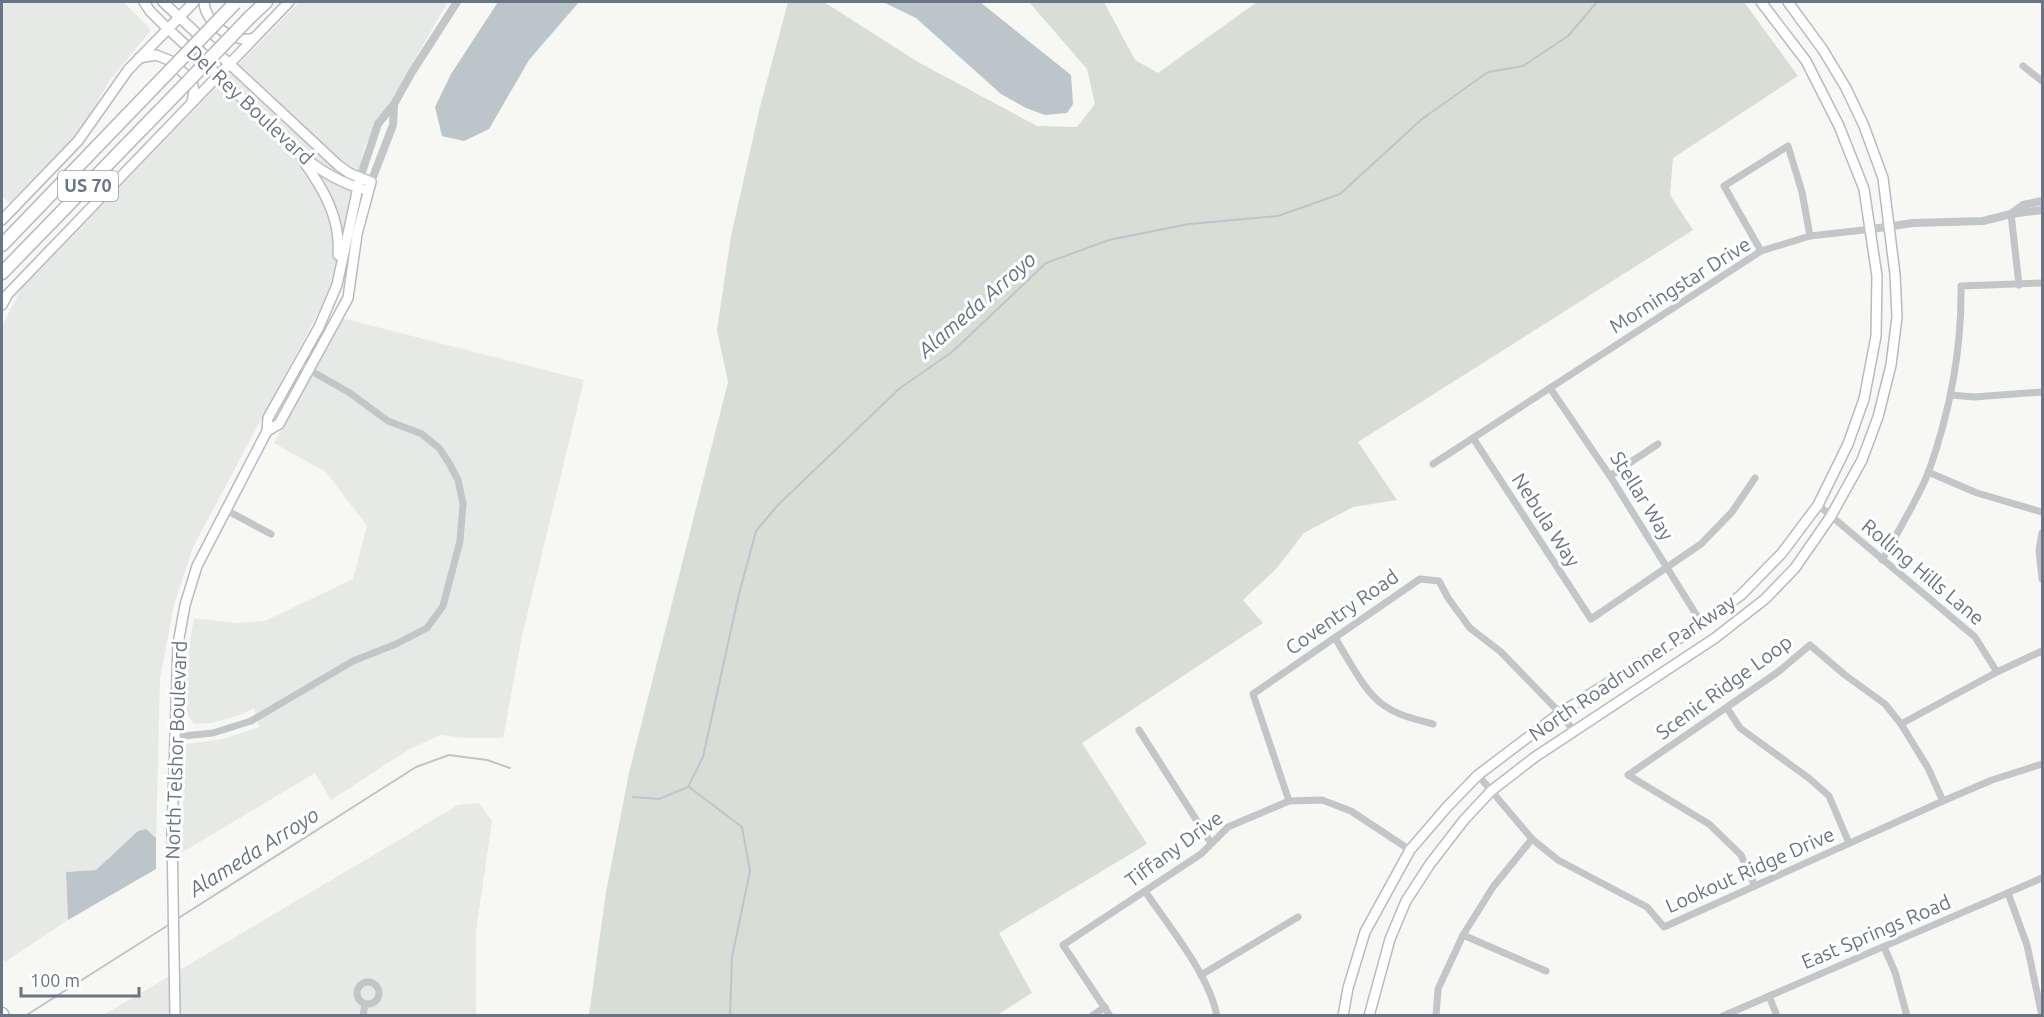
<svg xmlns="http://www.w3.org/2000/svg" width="2044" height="1017" font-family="Ubuntu,sans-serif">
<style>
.built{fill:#e7e9e7}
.green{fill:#d8ded5}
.water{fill:#bcc6ca}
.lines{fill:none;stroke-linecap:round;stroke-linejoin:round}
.stream{stroke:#bcc6ca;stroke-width:2}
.secondary-casing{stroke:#b7bbc0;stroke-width:12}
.motorway-casing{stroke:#b5b8bb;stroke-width:15}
.minor{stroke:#c2c6c9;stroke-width:7}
.tertiary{stroke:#c2c6c9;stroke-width:8}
.secondary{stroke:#fff;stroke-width:9}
.motorway{stroke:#fff;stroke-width:12}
.motorway-bridge-casing{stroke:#b5b8bb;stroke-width:15;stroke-linecap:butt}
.motorway-bridge{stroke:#fff;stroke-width:12}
.labels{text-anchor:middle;stroke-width:6;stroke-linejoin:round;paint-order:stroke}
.shield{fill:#fff;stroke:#959ea9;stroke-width:1.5}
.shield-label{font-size:18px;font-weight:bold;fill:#677584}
.street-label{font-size:20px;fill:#677584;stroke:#fff}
.water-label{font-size:21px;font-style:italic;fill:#637680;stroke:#fff}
</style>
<rect width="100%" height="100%" fill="#f7f7f4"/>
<g class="built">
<polygon points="2,2 123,2 147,25 150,31 110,80 80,132 11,205 2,196"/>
<polygon points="299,2 448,2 365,145 333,285 193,547 174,605 160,679 156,838 146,829 138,831 96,870 66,872 68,920 5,962 2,958 2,326 21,289"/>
<polygon points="341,318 584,380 522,636 503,738 465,738 440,735 408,750 331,800 315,773 181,853 186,744 223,739 259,727 254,708 240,715 211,723 194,724 186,712 189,648 194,618 236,623 265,621 353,579 367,526 326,472 274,443"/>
<polygon points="479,803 492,821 476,931 476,1015 102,1016 458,805"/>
</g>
<polygon class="green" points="788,2 824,2 918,62 1037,126 1077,127 1095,104 1087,69 1029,2 1104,2 1135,60 1158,73 1257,2 1744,2 1798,76 1673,158 1670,195 1693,230 1358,442 1397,500 1353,507 1304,533 1276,569 1243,600 1263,623 1082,743 1147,844 999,933 1032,993 997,1015 589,1015 606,892 629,773 728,382 717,330 731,236 760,107"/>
<g class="water">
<polygon points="498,2 579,2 529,60 489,129 464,141 442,136 435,107 451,74"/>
<polygon points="883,2 980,2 1071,75 1073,104 1067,113 1045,115 1026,108 1001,94 916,18"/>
<polygon points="146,829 156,838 156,869 68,920 66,872 96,870 138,831"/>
</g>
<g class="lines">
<g class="stream">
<polyline points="689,787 742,827 750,871 732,957 730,1016"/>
<polyline points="633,797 659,799 688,787 703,757 738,598 756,531 778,505 900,388 952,352 1046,263 1109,240 1189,224 1278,216 1340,194 1422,119 1488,72 1523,66 1568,36 1597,2"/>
<polyline points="177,919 416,767 449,755 487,760 510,768"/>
<polyline points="25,1016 170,924"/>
</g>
<defs>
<g id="secondary">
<path d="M144,2L150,11L167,28C191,50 215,72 239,95C275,131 312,175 363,189"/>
<polyline points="163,2 338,165 349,173 371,182 357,234 348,298 279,424 267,431"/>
<path d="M204,2C205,23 233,44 254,38"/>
<polyline points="139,58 156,55 171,61 192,81 194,91 192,102"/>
<path d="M302,159C323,188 341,218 338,255"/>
<polyline points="2,220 78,141 128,70 194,2"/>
<polyline points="2,305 8,294 289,2"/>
<polyline points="175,1016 172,833 178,644 185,605 197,566 267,431 268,418 319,327 337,285 360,178"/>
<polyline points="1343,1016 1348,988 1365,932 1410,850 1447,807 1478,775 1560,713 1702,624 1741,595 1782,553 1818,505 1848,444 1864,399 1876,336 1877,276 1864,189 1839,126 1806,61 1761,2"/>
<polyline points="1369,1016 1390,939 1406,901 1430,864 1464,820 1491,791 1535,757 1715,638 1765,599 1795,568 1831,516 1862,460 1878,417 1891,365 1897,317 1895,274 1883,178 1864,126 1846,88 1823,50 1788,2"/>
</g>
<g id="motorway">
<polyline points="250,17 266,2"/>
<polyline points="2,245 158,83"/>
<polyline points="2,273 173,97"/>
<polyline points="2,1014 3,1016"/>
</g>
</defs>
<use href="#secondary" class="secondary-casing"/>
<use href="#motorway" class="motorway-casing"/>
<g class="minor">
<polyline points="2023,66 2042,81"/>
<polyline points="2011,214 2019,285"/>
<polyline points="1761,251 1724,186 1788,146 1802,192 1810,236"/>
<polyline points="1550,388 1610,476 1702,624"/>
<polyline points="1951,395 1974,397 2042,392"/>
<polyline points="1473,438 1591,619 1701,544 1732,512 1755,478"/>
<polyline points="1433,464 1761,251 1810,236 1872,229"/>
<polyline points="1928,472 1977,493 2042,512"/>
<polyline points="1610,476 1658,444"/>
<polyline points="1818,505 1975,637 1997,672"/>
<polyline points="226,510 271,534"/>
<polyline points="2042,533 2039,550 2042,579"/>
<path d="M1882,560C1897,533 1918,499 1929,471C1950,411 1962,349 1961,286L2042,283"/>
<path d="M1335,638C1348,658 1365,694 1385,706C1399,716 1416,719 1433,724"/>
<polyline points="1727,708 1740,728 1810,779 1829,796 1849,843"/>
<polyline points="1901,724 1997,672 2042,651"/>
<polyline points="1139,730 1211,843"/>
<polyline points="174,737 213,733 251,721 353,661 396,644 427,628 443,606 460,541 463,504 458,480 449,463 439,448 422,434 388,421 350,393 299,364"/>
<polyline points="1478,775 1532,839 1558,860 1647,907 1664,927 1943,801 1992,780 2042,764"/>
<polyline points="1289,801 1253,694 1420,579 1439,581 1448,598 1470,628 1501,652 1560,713 1574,731"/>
<polyline points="1755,886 1741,855 1709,824 1628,775 1778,672 1810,645 1845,675 1885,704 1901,724 1928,768 1943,801"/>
<path d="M1145,891C1169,927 1209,974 1217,1016"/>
<polyline points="2008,893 2027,945 2042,1016"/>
<polyline points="1463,935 1546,971"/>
<polyline points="1884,947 1895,972 1907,1016"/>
<polyline points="1201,975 1298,917"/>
<circle cx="368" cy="993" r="11"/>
<polyline points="1769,996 1777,1016"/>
<polyline points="363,1016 365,1004"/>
<polyline points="1092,1016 1105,1007"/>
<polyline points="1110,1016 1063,945 1201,854 1228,827 1289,801 1322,800 1351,811 1410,850"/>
<polyline points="1436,1016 1438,989 1463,935 1493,887 1532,839"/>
<polyline points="1723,1016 2042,878"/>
</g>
<g class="tertiary">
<polyline points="360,178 378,124 394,104 412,72 457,2"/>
<polyline points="371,182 393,125 394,105"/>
<polyline points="2011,214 2023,205 2042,201"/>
<polyline points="1872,229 1913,223 1983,221 2011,214 2042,210"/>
</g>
<use href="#secondary" class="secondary"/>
<use href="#motorway" class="motorway"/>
<defs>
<g id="motorway-bridge">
<polyline points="158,83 235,3"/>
<polyline points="173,97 250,17"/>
</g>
</defs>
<use href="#motorway-bridge" class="motorway-bridge-casing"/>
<use href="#motorway-bridge" class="motorway-bridge"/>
</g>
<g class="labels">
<rect class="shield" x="58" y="171" width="60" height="30" rx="4.5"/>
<g class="shield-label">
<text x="88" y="192">US 70</text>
</g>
<g class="street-label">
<text transform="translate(250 105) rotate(43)" y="7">Del Rey Boulevard</text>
<text transform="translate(1680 285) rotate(-32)" y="7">Morningstar Drive</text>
<text transform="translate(1642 496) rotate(58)" y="7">Stellar Way</text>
<text transform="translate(1546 520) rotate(57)" y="7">Nebula Way</text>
<text transform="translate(1923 572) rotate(40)" y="7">Rolling Hills Lane</text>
<text transform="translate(1342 612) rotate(-35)" y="7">Coventry Road</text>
<text transform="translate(1632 668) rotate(-34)" y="7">North Roadrunner Parkway</text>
<text transform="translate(1724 687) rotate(-36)" y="7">Scenic Ridge Loop</text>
<text transform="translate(176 750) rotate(-88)" y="7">North Telshor Boulevard</text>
<text transform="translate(1174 849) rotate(-36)" y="7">Tiffany Drive</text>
<text transform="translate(1750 870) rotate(-24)" y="7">Lookout Ridge Drive</text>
<text transform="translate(1876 932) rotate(-23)" y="7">East Springs Road</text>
</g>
<g class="water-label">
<text transform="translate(977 305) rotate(-41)" y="7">Alameda Arroyo</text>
<text transform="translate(254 852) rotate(-32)" y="7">Alameda Arroyo</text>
</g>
</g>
<rect width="2044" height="1017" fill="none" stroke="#677584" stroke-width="6"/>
<path d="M21 987v9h118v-9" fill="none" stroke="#677584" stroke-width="3"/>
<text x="30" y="987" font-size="18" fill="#677584" stroke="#ffffff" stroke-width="4.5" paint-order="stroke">100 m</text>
</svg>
